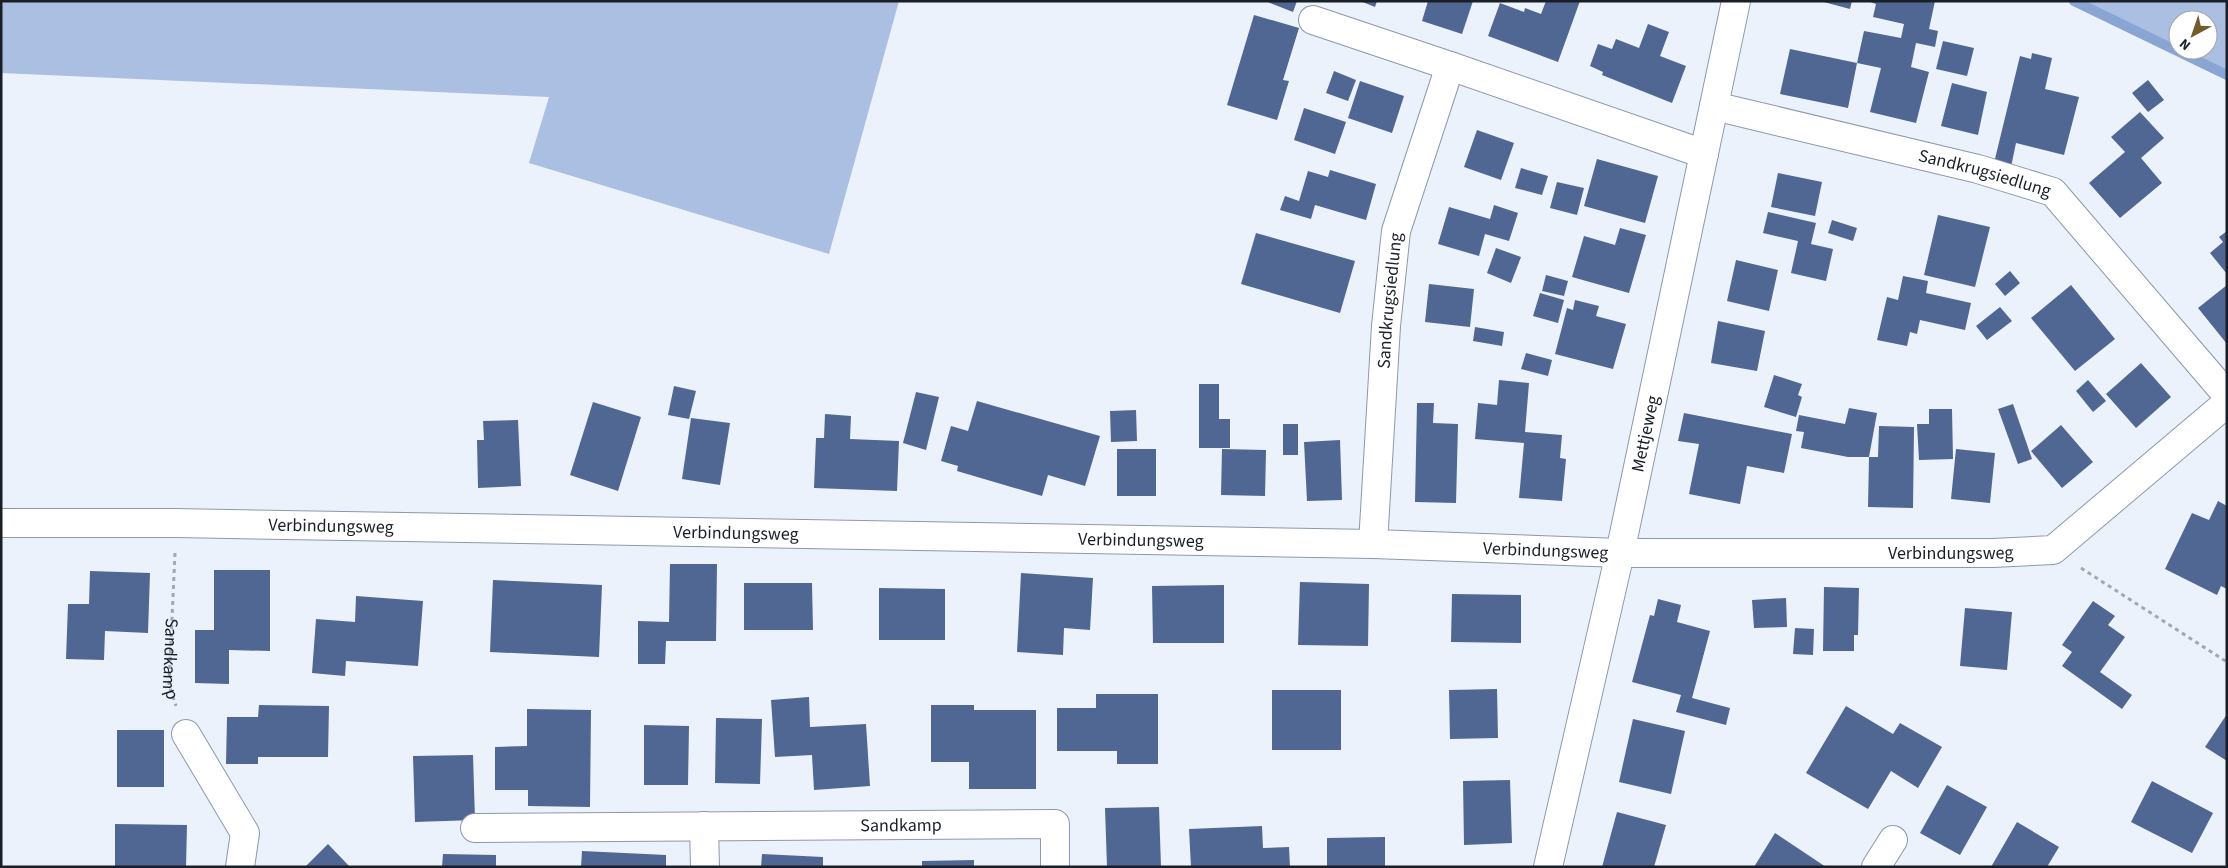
<svg xmlns="http://www.w3.org/2000/svg" width="2228" height="868" font-family="'Source Sans 3',sans-serif">
<style>
.green{fill:#abbfe2}
.lines{fill:none;stroke-linecap:round;stroke-linejoin:round}
.stream{stroke:#8aa5d4;stroke-width:10}
.building{fill:#4f6792}
.minor-casing{stroke:#8c98ad;stroke-width:30}
.path{stroke:#a2a8b1;stroke-width:3;stroke-dasharray:4 4;stroke-linecap:butt}
.minor{stroke:#fff;stroke-width:28}
.labels{text-anchor:middle;stroke-width:5;stroke-linejoin:round;paint-order:stroke}
.street-label{font-size:18px;fill:#1a1f27;stroke:#fff}
</style>
<rect width="100%" height="100%" fill="#ecf2fb"/>
<g class="green">
<polygon points="1,1 899,1 829,254 529,163 549,97 1,73"/>
<polygon points="2081,1 2227,1 2227,71 2182,50 2208,50 2208,20 2178,20 2178,48"/>
</g>
<g class="lines">
<polyline class="stream" points="2074,1 2227,75"/>
</g>
<g class="building">
<polygon points="1265,1 1297,1 1293,12"/>
<polygon points="1360,1 1377,1 1375,7"/>
<polygon points="1428,1 1473,1 1462,34 1422,21"/>
<polygon points="1546,1 1580,1 1558,62 1488,36 1500,3 1524,12 1525,8 1541,14"/>
<polygon points="1820,1 1852,1 1850,9"/>
<polygon points="1868,1 1935,1 1929,29 1938,31 1935,47 1916,43 1911,67 1929,72 1916,123 1870,112 1881,68 1857,63 1864,31 1901,38 1904,24 1873,17 1876,4"/>
<polygon points="1254,15 1299,28 1283,80 1289,81 1277,120 1227,105"/>
<polygon points="1648,24 1669,32 1660,56 1686,66 1672,103 1602,75 1603,72 1590,66 1598,44 1612,49 1616,39 1639,48"/>
<polygon points="1943,41 1974,48 1967,76 1936,69"/>
<polygon points="1790,49 1857,63 1848,108 1780,94"/>
<polygon points="2032,53 2052,58 2045,89 2079,97 2064,155 2016,143 2011,167 1994,163 2020,56 2031,59"/>
<polygon points="1334,71 1356,80 1348,101 1326,93"/>
<polygon points="2148,80 2164,100 2148,112 2132,93"/>
<polygon points="1360,81 1404,96 1392,133 1348,118"/>
<polygon points="1952,83 1987,92 1978,135 1941,126"/>
<polygon points="1304,108 1346,122 1335,154 1294,140"/>
<polygon points="2140,112 2164,138 2141,158 2162,183 2120,218 2089,183 2125,152 2111,137"/>
<polygon points="1477,130 1514,143 1501,180 1464,167"/>
<polygon points="1597,159 1658,176 1645,223 1584,206"/>
<polygon points="1521,168 1548,176 1542,195 1515,188"/>
<polygon points="1330,170 1376,184 1366,220 1315,205 1311,219 1280,210 1285,196 1299,201 1308,171 1328,177"/>
<polygon points="1778,173 1822,182 1815,216 1771,207"/>
<polygon points="1557,182 1584,188 1577,215 1550,208"/>
<polygon points="1494,205 1518,213 1509,241 1485,234 1479,256 1438,244 1449,207 1490,219"/>
<polygon points="1768,212 1816,223 1811,244 1833,249 1826,281 1791,273 1798,241 1763,233"/>
<polygon points="1938,215 1990,227 1975,287 1924,275"/>
<polygon points="1832,220 1857,228 1853,241 1828,233"/>
<polygon points="1620,228 1646,235 1629,293 1572,277 1584,236 1615,245"/>
<polygon points="2227,231 2227,274 2210,253 2223,242 2219,237"/>
<polygon points="1256,233 1355,261 1340,313 1241,284"/>
<polygon points="1496,248 1521,257 1511,283 1487,273"/>
<polygon points="1736,260 1778,270 1769,311 1727,301"/>
<polygon points="2010,271 2020,283 2005,296 1995,284"/>
<polygon points="1546,275 1568,281 1564,296 1542,291"/>
<polygon points="1903,276 1928,281 1926,293 1971,303 1965,330 1920,320 1917,334 1910,332 1907,346 1877,340 1887,297 1898,300"/>
<polygon points="1429,284 1474,289 1470,327 1425,322"/>
<polygon points="2071,285 2115,339 2075,371 2031,318"/>
<polygon points="2227,285 2227,344 2198,308"/>
<polygon points="1540,293 1564,300 1558,323 1533,316"/>
<polygon points="1575,300 1599,306 1596,316 1626,324 1613,369 1555,354 1567,308 1573,310"/>
<polygon points="2000,307 2012,321 1987,340 1976,326"/>
<polygon points="1718,321 1765,331 1757,371 1711,363"/>
<polygon points="1475,327 1504,332 1502,346 1473,341"/>
<polygon points="1526,353 1552,360 1548,376 1521,369"/>
<polygon points="2141,363 2171,397 2136,428 2106,394"/>
<polygon points="1774,375 1802,384 1798,395 1802,397 1796,417 1764,407"/>
<polygon points="1499,380 1529,383 1525,432 1562,435 1560,458 1566,459 1562,501 1519,498 1524,443 1475,439 1478,403 1497,405"/>
<polygon points="2088,380 2106,401 2093,412 2076,391"/>
<polygon points="1199,384 1219,384 1219,419 1230,419 1230,448 1199,448"/>
<polygon points="674,386 696,391 689,419 668,415"/>
<polygon points="916,392 939,397 926,450 903,443"/>
<polygon points="977,401 1100,436 1085,486 1048,475 1042,496 957,471 958,466 941,461 951,426 968,431"/>
<polygon points="593,402 641,417 618,491 570,475"/>
<polygon points="1417,403 1434,403 1433,423 1458,424 1456,503 1415,502"/>
<polygon points="2013,404 2032,459 2018,464 1998,409"/>
<polygon points="1849,408 1877,413 1869,457 1848,457 1801,448 1804,432 1796,431 1799,415 1845,424"/>
<polygon points="1929,409 1952,409 1953,459 1919,460 1917,424 1929,424"/>
<polygon points="1136,410 1137,441 1111,442 1110,411"/>
<polygon points="1684,413 1792,434 1784,473 1747,466 1740,504 1689,494 1699,444 1678,441"/>
<polygon points="825,414 851,416 850,439 899,441 897,491 814,488 816,438 824,438"/>
<polygon points="691,418 730,423 720,485 682,479"/>
<polygon points="518,420 521,486 478,488 477,440 484,440 483,421"/>
<rect x="1283" y="424" width="15" height="31"/>
<polygon points="2061,425 2093,462 2062,488 2031,451"/>
<polygon points="1879,426 1914,427 1913,508 1868,507 1869,457 1878,457"/>
<polygon points="1340,440 1342,500 1307,501 1304,442"/>
<rect x="1117" y="449" width="39" height="47"/>
<polygon points="1222,449 1266,450 1265,496 1221,495"/>
<polygon points="1956,449 1995,453 1990,503 1951,499"/>
<polygon points="2218,501 2227,506 2227,589 2221,586 2217,595 2165,569 2192,513 2209,520"/>
<polygon points="670,564 717,564 716,641 666,641 665,664 638,664 638,621 669,622"/>
<polygon points="214,570 270,570 270,651 229,650 229,684 195,683 195,630 214,630"/>
<polygon points="90,571 150,573 148,633 105,631 104,660 66,659 68,604 89,604"/>
<polygon points="1021,573 1093,578 1090,630 1064,628 1063,655 1017,652"/>
<polygon points="493,580 602,585 599,657 490,652"/>
<polygon points="1300,582 1369,584 1368,646 1298,645"/>
<polygon points="744,583 812,583 813,630 744,630"/>
<polygon points="1224,585 1224,643 1153,643 1152,586"/>
<polygon points="1824,587 1859,588 1858,635 1854,635 1854,651 1823,651"/>
<polygon points="879,588 945,589 945,640 879,640"/>
<polygon points="1452,594 1521,595 1521,643 1451,642"/>
<polygon points="356,596 423,601 418,666 346,661 345,676 312,673 316,619 355,622"/>
<polygon points="1786,598 1787,627 1754,628 1752,600"/>
<polygon points="1658,599 1681,605 1677,622 1710,631 1692,698 1730,708 1726,725 1676,712 1681,695 1632,682 1650,615 1654,616"/>
<polygon points="2093,601 2115,616 2108,625 2125,637 2100,672 2132,695 2122,709 2062,666 2072,652 2062,645"/>
<polygon points="1965,608 2012,612 2007,670 1960,666"/>
<polygon points="1795,628 1814,629 1813,655 1793,654"/>
<polygon points="1497,689 1498,738 1450,739 1449,690"/>
<rect x="1272" y="690" width="69" height="60"/>
<polygon points="1096,694 1158,694 1158,764 1117,764 1117,751 1057,751 1057,708 1096,708"/>
<polygon points="809,697 810,727 866,724 870,786 814,790 812,755 775,757 771,700"/>
<polygon points="259,705 329,706 328,757 258,757 258,764 226,764 227,717 258,717"/>
<polygon points="931,705 974,705 974,710 1036,710 1036,789 969,789 969,762 931,762"/>
<polygon points="1846,706 1893,734 1900,723 1942,747 1918,788 1891,771 1868,809 1806,773"/>
<polygon points="527,709 591,710 590,807 528,806 528,790 495,790 495,747 527,746"/>
<polygon points="2227,714 2227,761 2205,747"/>
<polygon points="716,718 762,719 760,784 715,783"/>
<polygon points="1633,719 1685,731 1671,794 1619,782"/>
<polygon points="644,725 689,726 688,785 644,785"/>
<rect x="117" y="730" width="47" height="57"/>
<polygon points="473,755 475,820 415,822 413,756"/>
<polygon points="1510,780 1512,843 1464,845 1463,781"/>
<polygon points="2152,781 2213,813 2192,853 2131,822"/>
<polygon points="1947,785 1987,807 1960,855 1920,833"/>
<polygon points="1159,807 1161,867 1107,867 1105,808"/>
<polygon points="1617,812 1666,825 1654,867 1602,867"/>
<polygon points="2017,822 2059,847 2047,867 1991,867"/>
<polygon points="115,824 187,825 186,867 115,867"/>
<polygon points="1262,826 1263,848 1289,847 1290,867 1191,867 1189,829"/>
<polygon points="1775,833 1826,867 1754,867"/>
<polygon points="1385,837 1385,867 1327,867 1327,838"/>
<polygon points="328,844 350,867 305,867"/>
<polygon points="582,851 666,855 666,867 581,867"/>
<polygon points="443,854 496,855 496,867 442,867"/>
<polygon points="762,854 823,857 823,867 761,867"/>
<polygon points="974,860 974,867 922,867 922,861"/>
</g>
<g class="lines">
<defs>
<g id="minor">
<polyline points="1313,20 1450,66"/>
<path id="s2" d="M1714,106L1978,169L2053,192L2227,395"/>
<path id="s3" d="M1,523H175L1373,544L1620,553H1993L2053,550L2227,403"/>
<path id="s4" d="M1373,544L1386,326L1396,231L1450,66L1704,154"/>
<polyline points="186,734 245,833 240,867"/>
<polyline points="704,826 705,867"/>
<path id="s5" d="M475,828L1055,824V867"/>
<path id="s6" d="M1548,867L1620,553L1736,1"/>
<polyline points="1876,867 1893,840"/>
</g>
</defs>
<use href="#minor" class="minor-casing"/>
<g class="path">
<path id="s1" d="M175,553L169,685L176,706"/>
<polyline points="2081,568 2227,662"/>
</g>
<use href="#minor" class="minor"/>
</g>
<g class="labels">
<g class="street-label">
<text dy="6" stroke="none"><textPath href="#s2" startOffset="279">Sandkrugsiedlung</textPath></text>
<text dy="6" stroke="none"><textPath href="#s4" startOffset="244">Sandkrugsiedlung</textPath></text>
<text dy="6" stroke="none"><textPath href="#s6" startOffset="444">Mettjeweg</textPath></text>
<text dy="6" stroke="none"><textPath href="#s3" startOffset="330">Verbindungsweg</textPath></text>
<text dy="6" stroke="none"><textPath href="#s3" startOffset="735">Verbindungsweg</textPath></text>
<text dy="6" stroke="none"><textPath href="#s3" startOffset="1140">Verbindungsweg</textPath></text>
<text dy="6" stroke="none"><textPath href="#s3" startOffset="1545">Verbindungsweg</textPath></text>
<text dy="6" stroke="none"><textPath href="#s3" startOffset="1950">Verbindungsweg</textPath></text>
<text dy="6" stroke="none"><textPath href="#s1" startOffset="106">Sandkamp</textPath></text>
<text dy="6" stroke="none"><textPath href="#s5" startOffset="426">Sandkamp</textPath></text>
</g>
</g>
<rect width="2228" height="868" fill="none" stroke="#1a1f27" stroke-width="5"/>
<g transform="translate(2193 35) rotate(220)"><circle r="24" fill="#ffffff" stroke="#a3a5a9"/>
<path d="M0-4L9 19L0 12L-9 19Z" fill="#745b2c"/>
<text y="-8" font-size="14" font-weight="bold" text-anchor="middle" fill="#1a1f27">N</text>
</g>
</svg>
